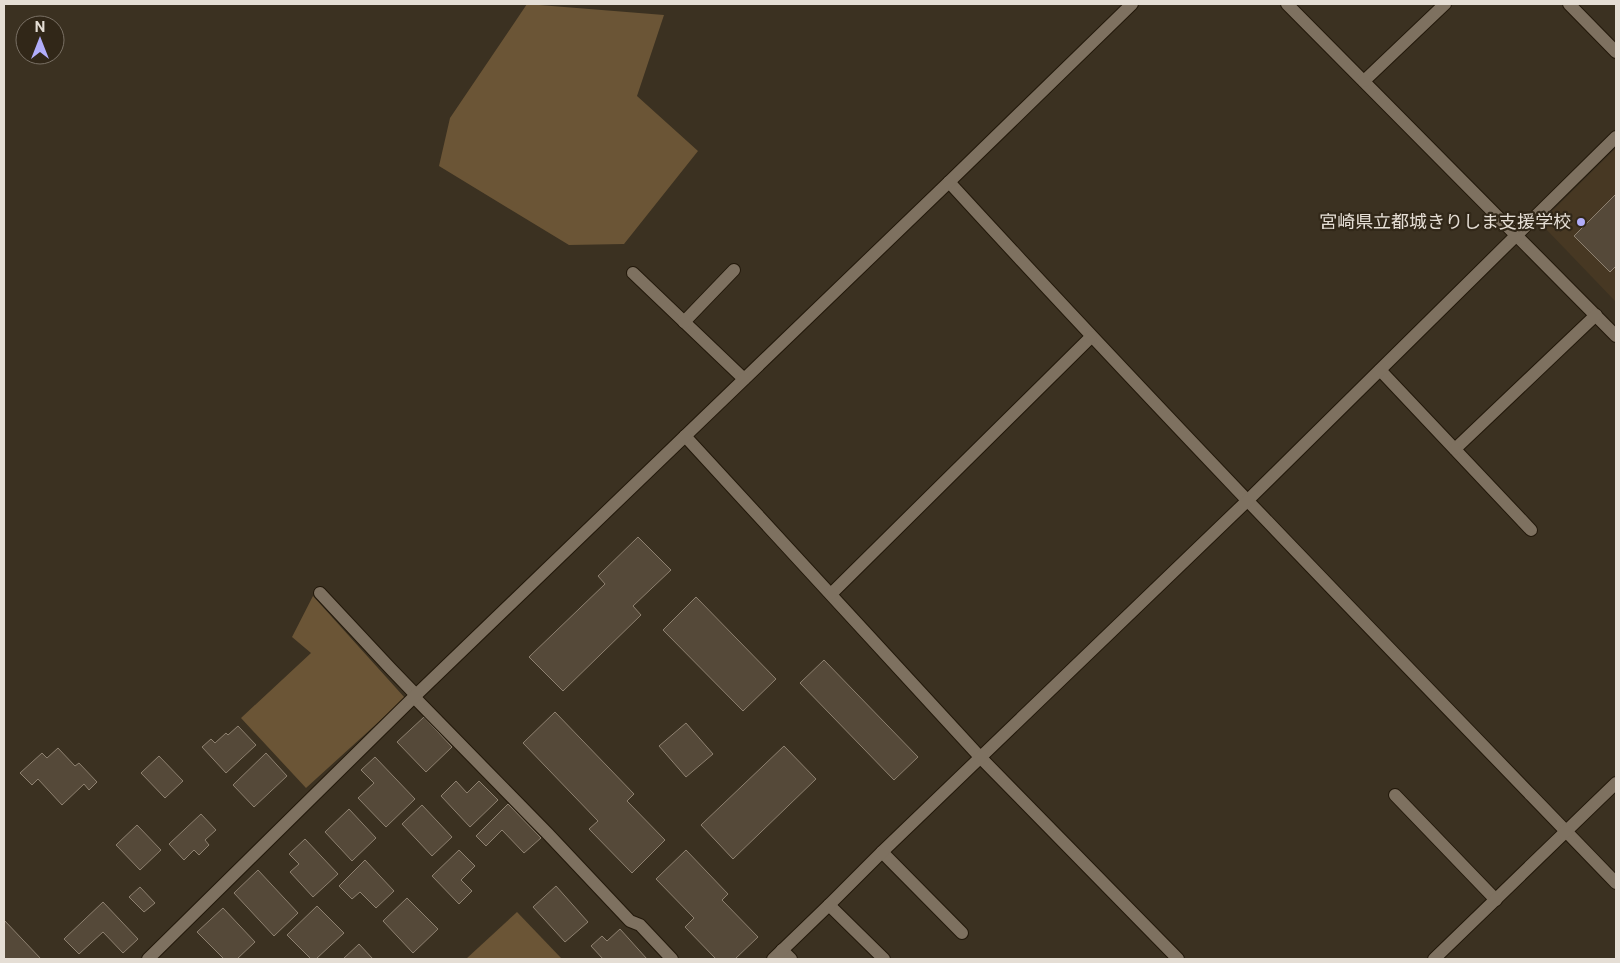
<svg xmlns="http://www.w3.org/2000/svg" width="1620" height="963" font-family="'Public Sans','Noto Sans JP',sans-serif">
<style>
.built{fill:#473823}
.green{fill:#6b5536}
.building{fill:#554939;stroke:#8e8170}
.lines{fill:none;stroke-linecap:round;stroke-linejoin:round}
.minor-casing{stroke:#22180a;stroke-width:14}
.tertiary-casing{stroke:#22180a;stroke-width:14}
.minor{stroke:#7e7160;stroke-width:12}
.tertiary{stroke:#7e7160;stroke-width:12}
.poi-dot{fill:#b1adfa;stroke:#312718;stroke-width:2}
.labels{text-anchor:middle;stroke-width:4.5;stroke-linejoin:round;paint-order:stroke}
.poi-label{font-size:18px;fill:#e5ded5;stroke:#312718;text-anchor:end}
</style>
<rect width="100%" height="100%" fill="#3b3121"/>
<polygon class="built" points="1616,148 1616,302 1545,228 1547,216"/>
<g class="green">
<polygon points="527,4 664,15 637,96 698,151 624,244 569,245 439,166 450,118"/>
<polygon points="313,596 405,698 306,788 241,718 311,653 292,637"/>
<polygon points="517,912 562,959 466,959"/>
</g>
<g class="building">
<polygon points="1616,194 1616,266 1610,272 1574,236"/>
<polygon points="638,537 671,570 633,606 641,615 563,691 529,657 605,584 598,576"/>
<polygon points="696,597 776,679 743,711 663,630"/>
<polygon points="824,660 918,757 894,780 800,683"/>
<polygon points="555,712 634,794 627,801 665,840 632,873 589,829 598,821 523,743"/>
<polygon points="424,717 452,747 426,772 397,742"/>
<polygon points="686,723 713,754 686,777 659,746"/>
<polygon points="238,726 256,745 226,773 202,747 211,739 215,743 226,733 228,735"/>
<polygon points="784,746 816,779 733,859 701,825"/>
<polygon points="58,748 75,766 79,763 97,782 89,790 84,784 62,805 38,779 32,785 20,773 42,753 47,758"/>
<polygon points="266,753 287,776 254,807 233,785"/>
<polygon points="159,756 183,781 165,798 141,773"/>
<polygon points="375,757 415,799 386,827 358,798 374,783 361,770"/>
<polygon points="456,781 467,793 479,781 498,800 470,827 441,796"/>
<polygon points="508,804 541,838 524,853 502,830 486,846 476,836"/>
<polygon points="422,805 452,837 432,856 402,824"/>
<polygon points="349,809 376,838 352,861 325,832"/>
<polygon points="201,814 216,830 205,840 209,845 199,855 194,850 184,860 169,844"/>
<polygon points="137,825 161,850 140,870 116,845"/>
<polygon points="305,839 338,874 313,897 290,872 299,864 289,854"/>
<polygon points="459,850 475,866 461,880 472,891 459,904 432,876"/>
<polygon points="686,850 728,894 722,900 758,937 735,959 716,959 685,927 694,918 656,879"/>
<polygon points="365,860 394,891 376,908 360,892 352,899 339,886"/>
<polygon points="258,870 298,913 274,936 234,893"/>
<polygon points="556,886 588,922 565,942 533,907"/>
<polygon points="140,887 155,903 144,912 129,897"/>
<polygon points="407,898 438,929 413,953 383,921"/>
<polygon points="103,902 138,939 123,953 103,932 79,954 64,939"/>
<polygon points="317,906 344,933 316,959 311,959 287,935"/>
<polygon points="223,908 255,942 237,959 224,959 197,932"/>
<polygon points="4,920 41,959 4,959"/>
<polygon points="620,929 647,959 603,959 591,946 602,936 607,941"/>
<polygon points="359,944 373,959 343,959"/>
</g>
<g class="lines">
<defs>
<g id="minor">
<polyline points="1287,4 1616,336"/>
<polyline points="1569,4 1616,52"/>
<polyline points="1364,81 1445,4"/>
<path d="M949,182C1167,420 1392,651 1616,883"/>
<polyline points="633,273 744,379"/>
<polyline points="684,322 734,270"/>
<polyline points="1380,370 1531,530"/>
<polyline points="685,436 981,758 1178,959"/>
<polyline points="1455,449 1596,315"/>
<polyline points="320,593 390,668 416,695"/>
<polyline points="831,594 1091,337"/>
<polyline points="414,697 548,834 630,921 640,925 672,959"/>
<polyline points="1395,795 1496,900"/>
<polyline points="882,852 962,933"/>
<polyline points="829,905 884,959"/>
<polyline points="782,950 791,959"/>
<polyline points="148,959 416,695 949,182 1132,4"/>
<polyline points="773,959 829,905 882,852 1247,501 1616,137"/>
</g>
<polyline id="tertiary" points="1434,959 1616,783"/>
</defs>
<use href="#minor" class="minor-casing"/>
<use href="#tertiary" class="tertiary-casing"/>
<use href="#minor" class="minor"/>
<use href="#tertiary" class="tertiary"/>
</g>
<circle class="poi-dot" cx="1581" cy="222" r="5"/>
<g class="labels">
<g class="poi-label">
<text x="1571" y="228">宮崎県立都城きりしま支援学校</text>
</g>
</g>
<rect width="1620" height="963" fill="none" stroke="#e5ded5" stroke-width="10"/>
<g transform="translate(40 40)"><circle r="24" fill="#312718" stroke="#797064"/>
<path d="M0-4L9 19L0 12L-9 19Z" fill="#b1adfa"/>
<text y="-8" font-size="14" font-weight="bold" text-anchor="middle" fill="#e5ded5">N</text>
</g>
</svg>
